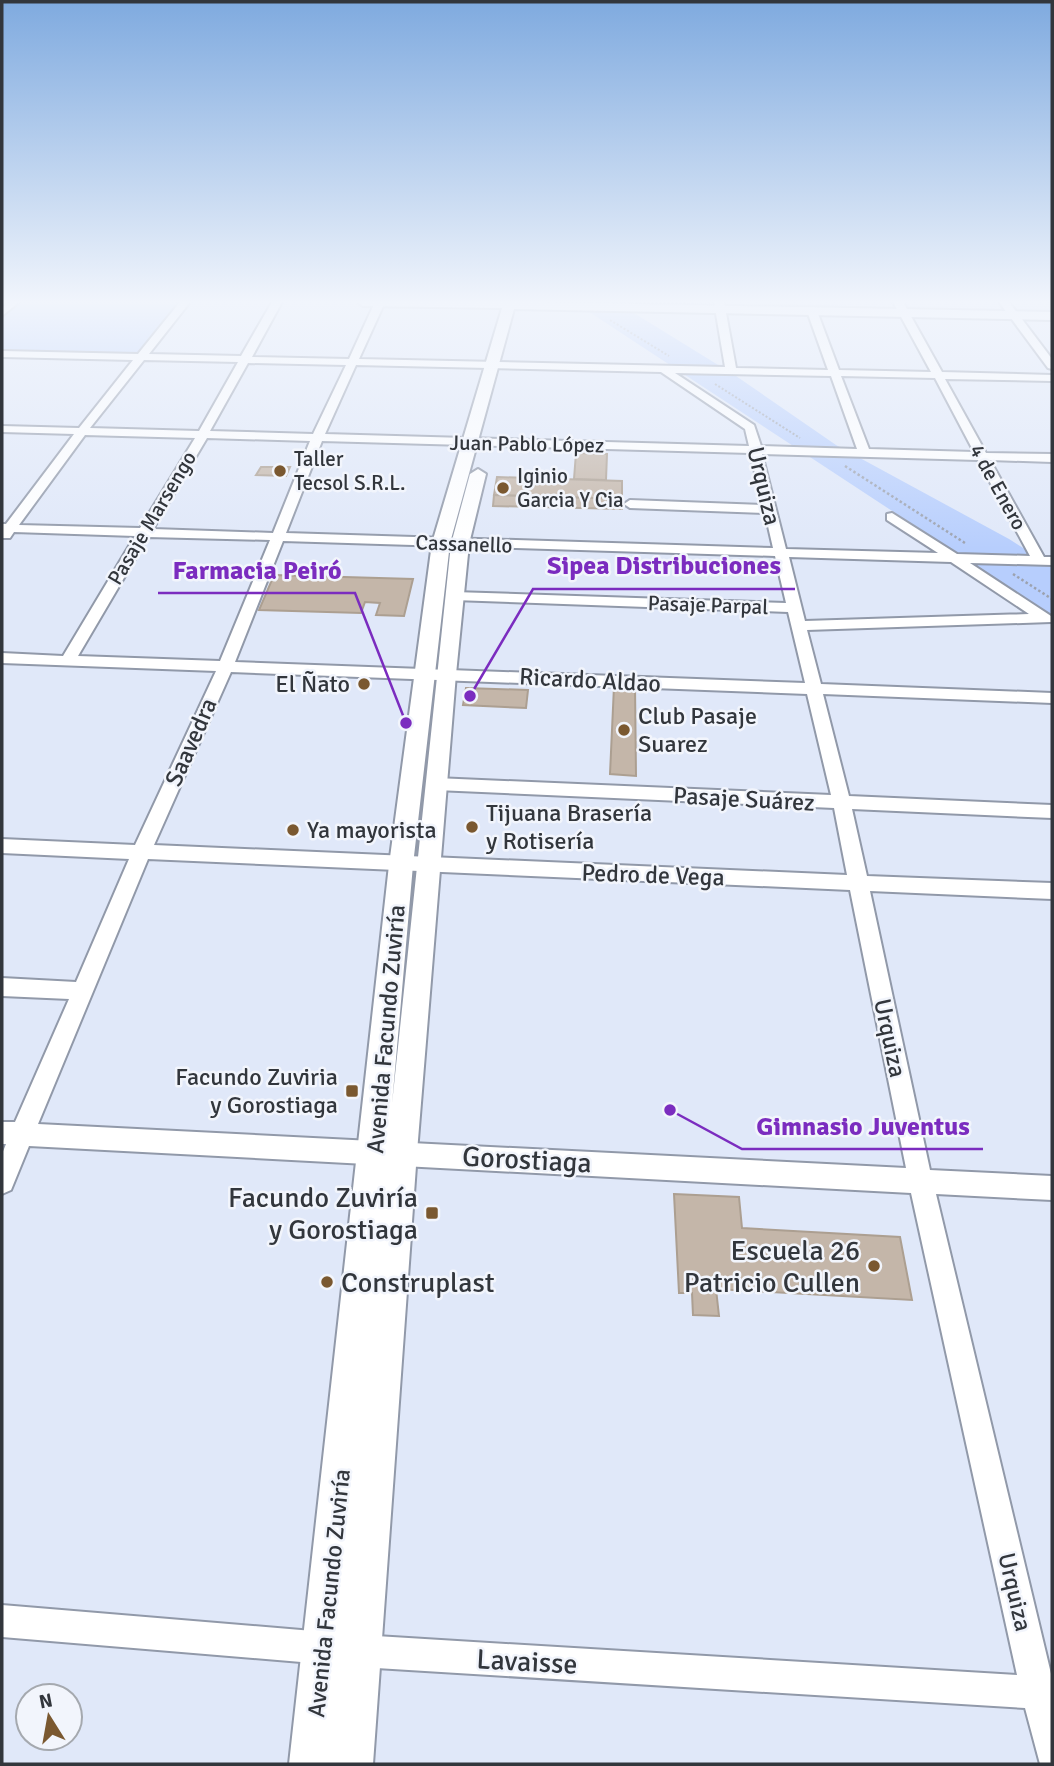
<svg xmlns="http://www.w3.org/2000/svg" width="1054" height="1766" font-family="Signika,sans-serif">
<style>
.green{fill:#b7cefd}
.building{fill:#c4b6a9;stroke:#ac9f91;stroke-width:2}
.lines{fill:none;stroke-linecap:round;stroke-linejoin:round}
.minor-casing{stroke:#9199a9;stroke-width:4}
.major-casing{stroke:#9199a9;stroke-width:4}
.path-far1{stroke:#9ca2af;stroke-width:2;stroke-dasharray:2 2;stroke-linecap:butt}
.path{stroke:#9ca2af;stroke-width:2.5;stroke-dasharray:2.5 2.5;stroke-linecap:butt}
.minor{fill:#fff;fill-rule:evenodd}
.major{fill:#fff;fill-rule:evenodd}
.poi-dot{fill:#7a5830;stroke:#f2f5fc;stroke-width:2.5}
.labels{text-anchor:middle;stroke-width:5;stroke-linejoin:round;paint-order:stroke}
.far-street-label{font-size:21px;fill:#32363c;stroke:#f2f5fc}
.far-poi-label{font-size:21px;fill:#32363c;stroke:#f2f5fc;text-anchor:start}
.street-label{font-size:24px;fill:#32363c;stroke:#f2f5fc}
.poi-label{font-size:24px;fill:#32363c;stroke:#f2f5fc;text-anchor:start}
.near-street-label{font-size:28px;fill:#32363c;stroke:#f2f5fc}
.near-poi-label{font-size:28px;fill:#32363c;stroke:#f2f5fc;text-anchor:end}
.leader{fill:none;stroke:#7b2cbf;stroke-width:2.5}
.callout-dot{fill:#7b2cbf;stroke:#f2f5fc;stroke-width:2.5}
.callout-label{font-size:26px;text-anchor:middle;font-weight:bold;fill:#7b2cbf;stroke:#f2f5fc;stroke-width:5;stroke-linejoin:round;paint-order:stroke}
</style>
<rect width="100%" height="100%" fill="#e0e8f9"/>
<g class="green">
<polygon points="14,302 185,302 141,357 2,354 2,313"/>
<polygon points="574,302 616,302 736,376 836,445 1009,539 1052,566 1052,616"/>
</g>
<g class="building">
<polygon points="576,453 607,454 606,480 574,479"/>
<polygon points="261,467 290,467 286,476 256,475"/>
<polygon points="497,477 622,481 622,499 494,495"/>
<polygon points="494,495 622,499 622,509 493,506"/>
<polygon points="274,575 413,579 404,616 376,615 380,603 365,602 361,613 259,610"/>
<polygon points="614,686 635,686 636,776 610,774"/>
<polygon points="466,688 528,690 526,708 463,705"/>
<polygon points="674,1194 739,1197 742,1228 900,1237 912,1300 716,1289 719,1316 693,1315 692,1293 679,1293"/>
</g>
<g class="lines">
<defs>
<g id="minor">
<polygon points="9,302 19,302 2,316 2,308"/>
<path d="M180,302H190L149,354L241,356L272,302H282L252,357L349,359L375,302H385L359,359L725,367L714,302H724L736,368L828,370L807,311L812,308L817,311L839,370L931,372L893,302H903L942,372L1052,375V381L945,379L986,453L1052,454V462L990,460L1044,557H1052V565L970,563L1051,616V622L807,630L821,684L1052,693V703L823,694L849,796L1052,805V818L852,809L867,876L1052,883V899L870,891L930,1170L1052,1176V1200L936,1194L1052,1678V1764H1040L1025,1708L360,1667L2,1637V1605L360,1635L1017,1675L911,1193L29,1146L11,1190L2,1194V1154L6,1144H2V1122H15L69,999L2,996V978L76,982L129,859L2,853V839L135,845L216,671L2,663V653L63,656L135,536L14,532L10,538H2V524H6L74,434L2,432V426L79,428L133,360L2,357V351L138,354ZM144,360L238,362L199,431L90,428ZM248,363L346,365L313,434L210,431ZM356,365L661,372L745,429L749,446L325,434ZM675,373L831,376L857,449L761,446L754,425ZM841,376L935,378L974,452L869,449ZM85,435L195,438L140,528L19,525ZM207,438L310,441L273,533L153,529ZM322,441L750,453L763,505L630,500L624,504L630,508L765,513L773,548L286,533ZM762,454L978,460L1030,556L957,554L892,513L887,514V520L938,553L786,549ZM148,537L270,540L220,661L78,656ZM283,541L775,556L786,603L454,592L447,596L454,600L788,612L805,683L235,662ZM789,557L951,562L1029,614L805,621ZM231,672L807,694L831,795L436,778L430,780L427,784L430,788L436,790L834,808L847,875L154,845ZM148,859L850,890L906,1168L38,1124Z"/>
<polygon points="999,302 1009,302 1052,359 1052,369 1048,368"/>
</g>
<polygon id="major" points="357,302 537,302 1052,312 1052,320 514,309 450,543 413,865 392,1104 451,544 470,474 478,469 486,474 469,544 456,674 417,1152 373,1764 289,1764 389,865 432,543 502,308 363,306"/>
</defs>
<use href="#minor" class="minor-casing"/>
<use href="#major" class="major-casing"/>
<g class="path-far1">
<polyline points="610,320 669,356"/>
<polyline points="715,384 800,438"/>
</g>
<g class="path">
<polyline points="845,466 965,543"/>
<polyline points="1013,574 1052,599"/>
</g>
<use href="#minor" class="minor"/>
<use href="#major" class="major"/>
</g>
<linearGradient id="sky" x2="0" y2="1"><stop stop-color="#7faadf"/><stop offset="0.55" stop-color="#f1f5fc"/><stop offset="1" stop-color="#f1f5fc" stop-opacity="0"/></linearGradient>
<rect width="1054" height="549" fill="url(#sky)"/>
<g class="poi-dot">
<circle cx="280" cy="471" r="7"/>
<circle cx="503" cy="488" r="7"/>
<circle cx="364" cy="684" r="7"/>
<circle cx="624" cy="730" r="7"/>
<circle cx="472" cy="827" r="7"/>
<circle cx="293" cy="830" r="7"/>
<rect x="345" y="1084" width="14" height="14" rx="3.5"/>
<rect x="425" y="1206" width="14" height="14" rx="3.5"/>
<circle cx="874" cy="1266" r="7"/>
<circle cx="327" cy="1282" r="7"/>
</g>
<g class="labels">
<g class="far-street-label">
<text transform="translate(527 444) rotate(1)" y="7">Juan Pablo López</text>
<text transform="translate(998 487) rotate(61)" y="7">4 de Enero</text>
<text transform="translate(152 518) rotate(-59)" y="7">Pasaje Marsengo</text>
<text transform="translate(464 544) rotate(2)" y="7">Cassanello</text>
<text transform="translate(708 605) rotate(2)" y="7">Pasaje Parpal</text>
</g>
<g class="far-poi-label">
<text x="294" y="466">Taller<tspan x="294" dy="24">Tecsol S.R.L.</tspan></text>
<text x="517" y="483">Iginio<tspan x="517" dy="24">Garcia Y Cia</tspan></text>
</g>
<g class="street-label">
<text transform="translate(764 486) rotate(77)" y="8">Urquiza</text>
<text transform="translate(590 680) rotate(3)" y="8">Ricardo Aldao</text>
<text transform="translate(191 742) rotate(-66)" y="8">Saavedra</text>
<text transform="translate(744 799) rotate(3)" y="8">Pasaje Suárez</text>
<text transform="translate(653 875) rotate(2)" y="8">Pedro de Vega</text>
<text transform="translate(386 1029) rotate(-85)" y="8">Avenida Facundo Zuviría</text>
<text transform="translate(890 1038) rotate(78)" y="8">Urquiza</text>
<text transform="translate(1015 1592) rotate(77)" y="8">Urquiza</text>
<text transform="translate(329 1593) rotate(-84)" y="8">Avenida Facundo Zuviría</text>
</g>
<g class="poi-label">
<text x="350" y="692" text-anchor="end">El Ñato</text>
<text x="638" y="724">Club Pasaje<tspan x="638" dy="28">Suarez</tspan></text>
<text x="486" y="821">Tijuana Brasería<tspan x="486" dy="28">y Rotisería</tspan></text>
<text x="307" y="838">Ya mayorista</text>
<text x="338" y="1085" text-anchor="end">Facundo Zuviria<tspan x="338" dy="28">y Gorostiaga</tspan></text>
</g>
<g class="near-street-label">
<text transform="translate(527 1159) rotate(3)" y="10">Gorostiaga</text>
<text transform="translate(527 1661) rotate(3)" y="10">Lavaisse</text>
</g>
<g class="near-poi-label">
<text x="418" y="1207">Facundo Zuviría<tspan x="418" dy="32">y Gorostiaga</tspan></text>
<text x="860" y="1260">Escuela 26<tspan x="860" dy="32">Patricio Cullen</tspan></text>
<text x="341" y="1292" text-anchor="start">Construplast</text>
</g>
</g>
<path class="leader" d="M470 696L533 589H795M406 723L355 593H158M670 1110L742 1149H983"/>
<g class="callout-dot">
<circle cx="470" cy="696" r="7"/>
<circle cx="406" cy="723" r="7"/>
<circle cx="670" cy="1110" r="7"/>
</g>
<g class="callout-label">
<text x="664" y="574">Sipea Distribuciones</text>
<text x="257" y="579">Farmacia Peiró</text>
<text x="863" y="1135">Gimnasio Juventus</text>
</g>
<rect width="1054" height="1766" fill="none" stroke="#32363c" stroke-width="7"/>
<g transform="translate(49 1717) rotate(349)"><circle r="33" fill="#f2f5fc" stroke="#a5a9af" stroke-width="2"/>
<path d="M0-5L12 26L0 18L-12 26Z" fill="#7a5830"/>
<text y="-10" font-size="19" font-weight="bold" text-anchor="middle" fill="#32363c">N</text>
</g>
</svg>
